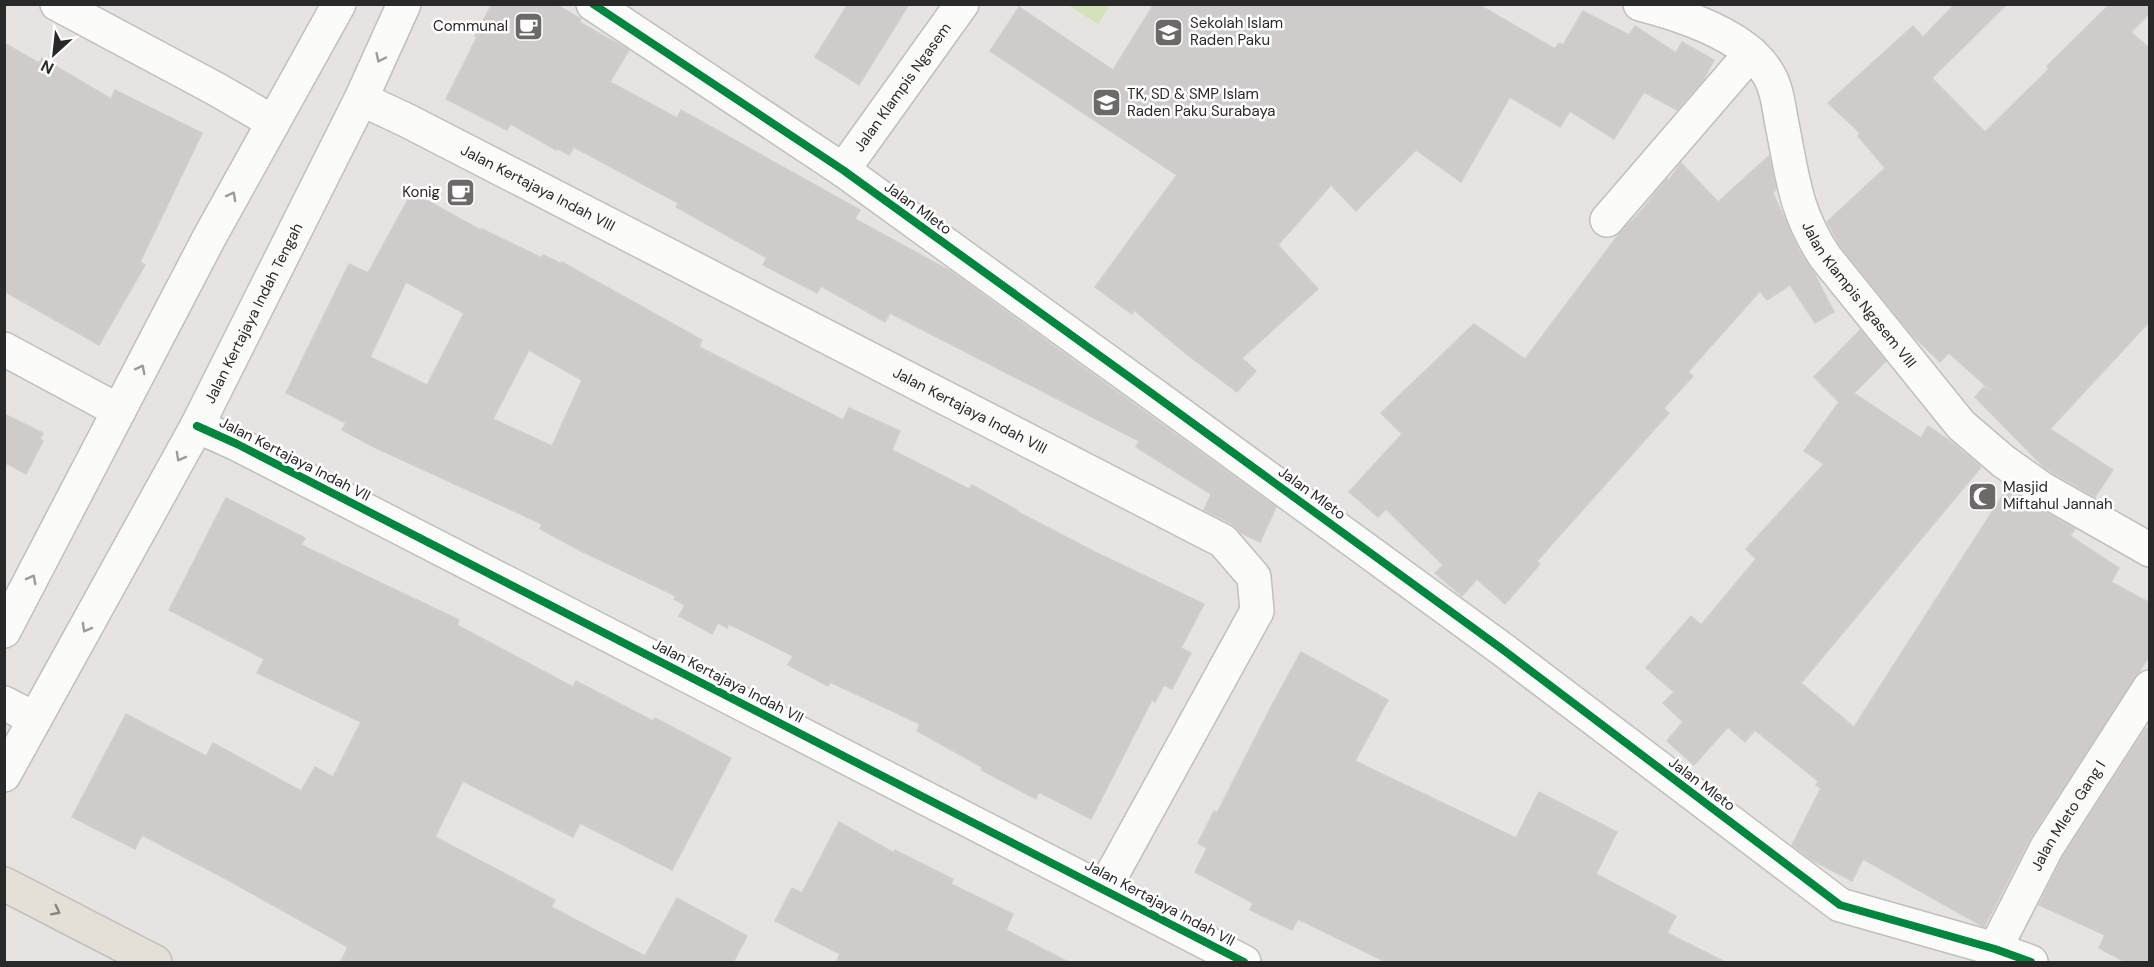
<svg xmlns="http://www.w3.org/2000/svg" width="2154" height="967" font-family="'DM Sans',sans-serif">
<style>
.pitch{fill:#d4e2ba}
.building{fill:#cecbc9;stroke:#d1cfcc;stroke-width:1.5;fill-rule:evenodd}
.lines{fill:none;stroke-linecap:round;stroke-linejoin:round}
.street-casing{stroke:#c0bfc0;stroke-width:36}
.secondary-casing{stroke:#c0bfc0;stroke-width:36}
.primary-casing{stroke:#bfbebd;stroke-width:36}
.street{stroke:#fbfbfa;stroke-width:33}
.secondary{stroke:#fbfbfa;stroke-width:33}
.primary{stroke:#e4e0d5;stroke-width:33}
.cycleway-casing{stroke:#fff;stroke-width:11}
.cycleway{stroke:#00873e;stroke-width:8}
.oneway{stroke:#9c9c9c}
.oneway2{stroke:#86847f}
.labels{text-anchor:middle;stroke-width:5;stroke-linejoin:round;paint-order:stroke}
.poi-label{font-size:15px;fill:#292929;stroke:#fff;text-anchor:start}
.street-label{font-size:15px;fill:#292929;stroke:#fff}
</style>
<rect width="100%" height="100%" fill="#e6e3e0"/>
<polygon class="pitch" points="1068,5 1110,5 1098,24"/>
<g class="building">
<polygon points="492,4 555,4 581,19 579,22 629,50 610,82 677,118 681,110 860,210 855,219 950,271 1276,507 1260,542 1241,533 1232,524 1204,510 1211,494 1136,447 1139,441 890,313 885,322 821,286 817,293 763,265 767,258 676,207 678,203 574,147 569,155 557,148 556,150 511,124 507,130 446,99 477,37 475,36"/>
<polygon points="848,4 909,4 859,85 815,57"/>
<polygon points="1154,4 1478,4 1555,49 1559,43 1563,45 1583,11 1629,35 1635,26 1676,53 1682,42 1714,60 1703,80 1677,110 1644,92 1614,139 1570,111 1560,127 1510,97 1461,182 1416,150 1356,211 1331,185 1278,245 1318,289 1242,358 1256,371 1237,392 1185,353 1134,310 1132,314 1095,287 1177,175 990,51 1019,7 1113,70"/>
<polygon points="1955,4 2007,4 1932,78 1985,132 2049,69 2047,66 2110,4 2150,4 2150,13 2131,32 2150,49 2150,321 2050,429 2113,470 2095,497 2045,468 1975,397 1984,387 1997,396 1949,353 1940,362 1912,335 1841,247 1827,222 1885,168 1858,136 1860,133 1828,103 1913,26 1923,37"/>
<polygon points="4,43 39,63 42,58 111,99 115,90 202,133 140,262 145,265 99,345 4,291"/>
<polygon points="1769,156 1776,189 1773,193 1799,251 1814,273 1834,312 1815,323 1790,285 1767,300 1760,291 1688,372 1693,376 1664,408 1669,413 1537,561 1540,564 1505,604 1477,579 1462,596 1435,573 1443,565 1386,509 1378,517 1349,492 1402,434 1381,413 1474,324 1525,359 1619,234 1641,211 1667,179 1669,180 1681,163 1718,202"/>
<path d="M412,192L482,231V229L542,258L543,255L562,264V262L702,340L699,347L843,420L849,408L900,431L892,450L969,489L972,485L1017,510L1016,511L1095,552L1204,604L1181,648L1191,653L1172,689L1164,685L1155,702L1152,700L1091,819L1039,792L1036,799L981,770L982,767L917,731L920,724L830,682L828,686L788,665L793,656L729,624L727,628L718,623L712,634L679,616L685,605L674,599L676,596L581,551L540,529L542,524L374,447L342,430L346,423L286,393L349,264L368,273ZM406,282L464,313L427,385L370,357ZM529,350L582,380L552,446L493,419Z"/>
<polygon points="1860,330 1886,361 1854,393 1921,438 1928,426 1950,441 1981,467 1801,683 1854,727 2008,487 2032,504 2075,529 2070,536 2119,568 2111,582 2150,603 2150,655 2031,837 1984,927 1863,859 1852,881 1812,860 1792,845 1821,788 1816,785 1818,781 1755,730 1745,742 1728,727 1694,765 1667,741 1683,722 1663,703 1674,692 1646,668 1691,616 1701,625 1756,559 1746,549 1824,464 1804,451 1839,402 1814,377"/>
<polygon points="4,414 43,433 40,439 43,441 26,474 4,462"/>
<polygon points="226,498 305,538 301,545 459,620 457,625 573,687 576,681 653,721 655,718 731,758 672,870 580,823 573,837 463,781 435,837 555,900 551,907 645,956 677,898 747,936 733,963 340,963 348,947 226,879 142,835 135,849 72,817 126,714 206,756 213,743 301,791 315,767 333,777 361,722 257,673 264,659 169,610"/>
<polygon points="1301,652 1388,700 1355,761 1516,838 1539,792 1617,832 1596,874 1676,916 1667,933 1727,963 1388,963 1298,919 1292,930 1250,910 1253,903 1195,872 1207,848 1198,843 1214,811 1217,813 1272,705"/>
<polygon points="2146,728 2150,730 2150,963 2127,963 2099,948 2105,935 2039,905 2063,856"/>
<polygon points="839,822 894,853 895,850 953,879 951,884 1013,914 1006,930 1070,963 836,963 840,954 775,921 792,888 802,893"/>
</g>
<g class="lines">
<defs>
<g id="street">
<polyline points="57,4 216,89 273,122"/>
<polyline points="593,4 843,170 1150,392 1502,649 1840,905 1995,949 2031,962"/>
<path id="s1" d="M1640,4C1679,14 1745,35 1767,72C1778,88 1779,111 1783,129C1793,180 1796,214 1826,258L1961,425L2003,461L2041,488L2150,550"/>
<path id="s2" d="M361,99L406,120L1223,541L1254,577L1257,611L1104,889"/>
<path id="s3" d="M843,170L962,4"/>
<polyline points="1607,220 1751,53"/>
<polyline points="4,349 119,411"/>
<polyline points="197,426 237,444 1244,962"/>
<path id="s4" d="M1995,949L2047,847L2150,687"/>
</g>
<g id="secondary">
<polyline points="4,631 209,238 339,4"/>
<polyline points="4,703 35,719"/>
<path id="s5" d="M4,775L197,426L361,99L404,4"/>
</g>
<polyline id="primary" points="4,884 155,962"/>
</defs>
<use href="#street" class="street-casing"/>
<use href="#secondary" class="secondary-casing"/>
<use href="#primary" class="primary-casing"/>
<use href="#street" class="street"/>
<use href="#secondary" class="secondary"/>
<use href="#primary" class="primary"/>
<defs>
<g id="cycleway">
<polyline points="593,4 843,170 1150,392 1502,649 1840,905 1995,949 2031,962"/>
<polyline points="197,426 237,444 1244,962"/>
</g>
</defs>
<use href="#cycleway" class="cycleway-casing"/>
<use href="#cycleway" class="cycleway"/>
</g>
<defs><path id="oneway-chevron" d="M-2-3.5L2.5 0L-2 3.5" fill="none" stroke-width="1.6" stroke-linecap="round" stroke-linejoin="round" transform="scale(1.5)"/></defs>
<g class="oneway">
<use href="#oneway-chevron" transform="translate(380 58) rotate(115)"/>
<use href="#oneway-chevron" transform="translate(232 196) rotate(-61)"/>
<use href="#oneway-chevron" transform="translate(141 369) rotate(-63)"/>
<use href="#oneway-chevron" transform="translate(180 457) rotate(119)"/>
<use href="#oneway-chevron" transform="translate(32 579) rotate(-62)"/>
<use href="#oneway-chevron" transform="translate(86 628) rotate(119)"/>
</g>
<use class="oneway2" href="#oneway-chevron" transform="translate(56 911) rotate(27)"/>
<defs>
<symbol id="cafe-square" viewBox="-11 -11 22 22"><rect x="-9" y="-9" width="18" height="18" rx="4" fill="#6b6a69" stroke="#fff"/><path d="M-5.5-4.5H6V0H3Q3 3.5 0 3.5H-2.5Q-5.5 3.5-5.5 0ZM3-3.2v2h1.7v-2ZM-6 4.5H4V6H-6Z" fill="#fff"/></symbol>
<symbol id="school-square" viewBox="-11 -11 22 22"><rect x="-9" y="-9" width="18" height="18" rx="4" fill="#6b6a69" stroke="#fff"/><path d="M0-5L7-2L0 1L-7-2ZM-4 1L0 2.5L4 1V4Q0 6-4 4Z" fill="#fff"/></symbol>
<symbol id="mosque-square" viewBox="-11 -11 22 22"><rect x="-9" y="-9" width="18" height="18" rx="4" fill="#6b6a69" stroke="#fff"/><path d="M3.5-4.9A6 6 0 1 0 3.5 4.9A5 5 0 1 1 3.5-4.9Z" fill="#fff"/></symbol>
</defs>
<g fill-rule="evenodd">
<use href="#cafe-square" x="512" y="10" width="33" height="33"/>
<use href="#school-square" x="1152" y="16" width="33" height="33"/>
<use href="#school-square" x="1090" y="86" width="33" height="33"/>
<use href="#cafe-square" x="444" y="176" width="33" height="33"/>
<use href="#mosque-square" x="1966" y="480" width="33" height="33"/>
</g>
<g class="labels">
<g class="poi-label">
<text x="1190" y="28">Sekolah Islam<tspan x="1190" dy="17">Raden Paku</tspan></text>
<text x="508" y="31" text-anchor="end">Communal</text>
<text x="1127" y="99">TK, SD &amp; SMP Islam<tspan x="1127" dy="17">Raden Paku Surabaya</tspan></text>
<text x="440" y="197" text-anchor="end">Konig</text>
<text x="2003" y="492">Masjid<tspan x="2003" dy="17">Miftahul Jannah</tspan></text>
</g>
<g class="street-label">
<text dy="5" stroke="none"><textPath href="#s3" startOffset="102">Jalan Klampis Ngasem</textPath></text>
<text dy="5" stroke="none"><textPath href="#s2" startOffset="198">Jalan Kertajaya Indah VIII</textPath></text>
<text transform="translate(918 208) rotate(36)" y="5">Jalan Mleto</text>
<text dy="5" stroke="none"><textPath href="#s1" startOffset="393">Jalan Klampis Ngasem VIII</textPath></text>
<text dy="5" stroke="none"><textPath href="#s5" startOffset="525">Jalan Kertajaya Indah Tengah</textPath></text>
<text dy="5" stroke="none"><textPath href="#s2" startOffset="684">Jalan Kertajaya Indah VIII</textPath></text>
<text transform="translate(295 459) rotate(27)" y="5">Jalan Kertajaya Indah VII</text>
<text transform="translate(1312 493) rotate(36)" y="5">Jalan Mleto</text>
<text transform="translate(728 681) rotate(27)" y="5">Jalan Kertajaya Indah VII</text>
<text transform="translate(1702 784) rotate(37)" y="5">Jalan Mleto</text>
<text dy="5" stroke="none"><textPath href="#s4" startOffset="152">Jalan Mleto Gang I</textPath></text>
<text transform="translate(1160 903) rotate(28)" y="5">Jalan Kertajaya Indah VII</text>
</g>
</g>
<rect width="2154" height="967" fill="none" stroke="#292929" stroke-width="12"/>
<g transform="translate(54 54) rotate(207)" stroke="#ffffff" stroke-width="4.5" paint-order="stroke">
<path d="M0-4.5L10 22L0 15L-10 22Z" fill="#292929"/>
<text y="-9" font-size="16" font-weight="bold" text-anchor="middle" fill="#292929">N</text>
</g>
</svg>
